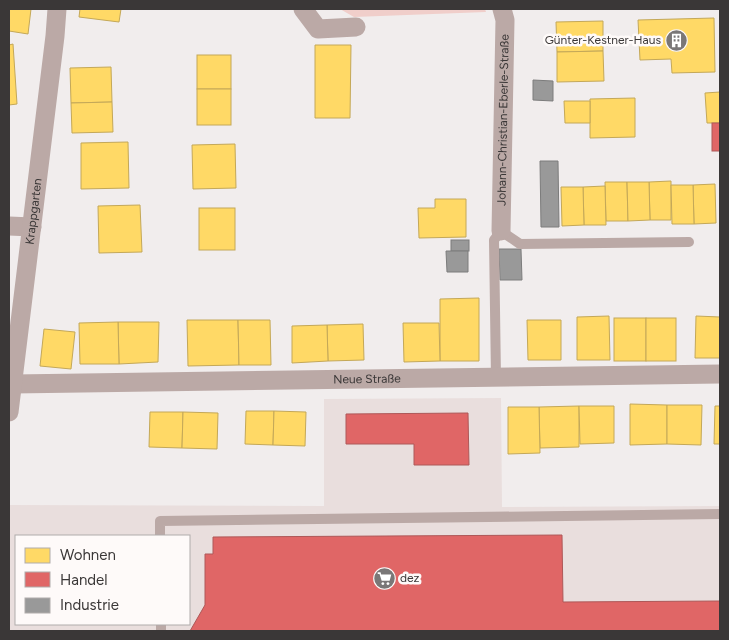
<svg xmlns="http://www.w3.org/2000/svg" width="729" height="640" font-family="Figtree,sans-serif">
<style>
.built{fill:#e9dedd;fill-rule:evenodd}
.green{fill:#f0ceca}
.homes{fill:#ffd966;stroke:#c4a858}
.shops{fill:#e06666;stroke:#ae5858}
.industry{fill:#999;stroke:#7c7c7c}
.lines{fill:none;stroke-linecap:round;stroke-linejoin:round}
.lane{stroke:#bba9a6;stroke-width:10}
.street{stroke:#bba9a6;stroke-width:19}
.labels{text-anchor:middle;stroke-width:5;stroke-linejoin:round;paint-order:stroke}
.poi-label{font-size:12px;fill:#3a3737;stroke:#fefaf9;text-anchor:end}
.street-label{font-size:12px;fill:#3a3737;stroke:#fefaf9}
</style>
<rect width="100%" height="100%" fill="#f1eded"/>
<path class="built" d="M501,398L502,507L720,506V631H9V505L324,506V399ZM16,536H189V624H16Z"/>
<polygon class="green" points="340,9 485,9 486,12 354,17"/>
<g class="homes">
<polygon points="9,9 31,9 28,34 9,31"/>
<polygon points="80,9 121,9 119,22 79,17"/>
<polygon points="714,18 715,72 672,73 671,59 640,60 638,20"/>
<polygon points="603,21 603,51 557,52 556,22"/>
<polygon points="13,44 17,104 9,105 9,45"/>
<polygon points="315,45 351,45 350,118 315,118"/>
<polygon points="603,51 604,81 557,82 557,52"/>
<rect x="197" y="55" width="34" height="34"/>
<polygon points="111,67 112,102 71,103 70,68"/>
<rect x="197" y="89" width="34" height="36"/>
<polygon points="720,92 720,123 707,123 705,93"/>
<polygon points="635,98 635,137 590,138 590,99"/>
<polygon points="564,101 590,101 590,123 565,123"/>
<polygon points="112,102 113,132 72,133 71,103"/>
<polygon points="128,142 129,188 81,189 81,143"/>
<polygon points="235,144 236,188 193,189 192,145"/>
<polygon points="671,181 671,220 650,220 649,182"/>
<polygon points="605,182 627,182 628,221 606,221"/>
<polygon points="627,182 649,182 650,220 628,221"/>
<polygon points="715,184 716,223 694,224 693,185"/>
<polygon points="671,185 693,185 694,224 672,224"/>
<polygon points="605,186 606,225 584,225 583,187"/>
<polygon points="561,187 583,187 584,225 562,226"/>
<polygon points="435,199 466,199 466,237 419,238 418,208 435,208"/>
<polygon points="140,205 142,252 99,253 98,206"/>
<rect x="199" y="208" width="36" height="42"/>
<polygon points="479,298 479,361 440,361 440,299"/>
<polygon points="609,316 610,360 577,360 577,317"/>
<polygon points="696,316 720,317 720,358 695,358"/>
<rect x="614" y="318" width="32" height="43"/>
<rect x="646" y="318" width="30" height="43"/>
<polygon points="187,320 238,320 239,365 188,366"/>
<polygon points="238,320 270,320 271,365 239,365"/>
<polygon points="527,320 561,320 561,360 528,360"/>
<polygon points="118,322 159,322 158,362 119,364"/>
<polygon points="118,322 119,364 80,364 79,323"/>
<polygon points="403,323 439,323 440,361 404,362"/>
<polygon points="363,324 364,360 328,361 327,325"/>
<polygon points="327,325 328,361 292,363 292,326"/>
<polygon points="44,329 75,332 71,369 40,366"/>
<polygon points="630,404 667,405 667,444 630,445"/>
<polygon points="667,405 702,405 701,445 667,444"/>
<polygon points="579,406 579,447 540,448 539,407"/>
<polygon points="579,406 614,406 614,443 580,444"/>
<polygon points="715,406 720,406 720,444 714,444"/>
<polygon points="508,407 539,407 540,453 508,454"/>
<polygon points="246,411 274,411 273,445 245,444"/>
<polygon points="274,411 306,412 305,446 273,445"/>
<polygon points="150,412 183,412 182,448 149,447"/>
<polygon points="183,412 218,413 217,449 182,448"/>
</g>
<g class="shops">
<rect x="712" y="123" width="8" height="28"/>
<polygon points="468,413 469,465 414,465 414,444 346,444 346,414"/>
<polygon points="562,535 563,602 720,601 720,631 190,631 205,605 205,554 213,554 213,537"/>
</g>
<g class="industry">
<polygon points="533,80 553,81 553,101 533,100"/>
<polygon points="540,161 558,161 559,227 541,227"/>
<rect x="451" y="240" width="18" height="11"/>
<polygon points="499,249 521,249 522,280 500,280"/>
<polygon points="446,251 468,251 468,272 447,272"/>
</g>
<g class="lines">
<g class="lane">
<polyline points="496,378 494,240 501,231 520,244 689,242"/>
<polyline points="160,536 160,521 720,514"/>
<polyline points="161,624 161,631"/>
</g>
<g class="street">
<polyline points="303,9 318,29 356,27"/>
<polyline points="9,226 32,227"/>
<path id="s1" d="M501,231L505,20L502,9"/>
<path id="s2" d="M13,384L720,374"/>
<path id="s3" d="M9,412L55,36L57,9"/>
</g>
</g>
<defs>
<symbol id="building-disc" viewBox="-11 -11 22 22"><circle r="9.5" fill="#7a7777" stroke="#fefaf9"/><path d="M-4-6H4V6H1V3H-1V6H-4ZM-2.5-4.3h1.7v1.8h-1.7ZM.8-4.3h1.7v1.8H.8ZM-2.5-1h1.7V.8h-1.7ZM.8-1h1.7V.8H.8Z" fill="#fff"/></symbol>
<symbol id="supermarket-disc" viewBox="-11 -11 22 22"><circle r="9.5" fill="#7a7777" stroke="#fefaf9"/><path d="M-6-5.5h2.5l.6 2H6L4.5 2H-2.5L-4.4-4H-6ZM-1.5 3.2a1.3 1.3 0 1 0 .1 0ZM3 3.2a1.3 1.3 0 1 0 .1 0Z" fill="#fff"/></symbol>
</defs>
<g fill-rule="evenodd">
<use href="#building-disc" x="664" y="28" width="25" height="25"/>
<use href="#supermarket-disc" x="372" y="566" width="25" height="25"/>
</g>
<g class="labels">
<g class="poi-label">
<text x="661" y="44">Günter-Kestner-Haus</text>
<text x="400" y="582" text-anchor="start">dez</text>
</g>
<g class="street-label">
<text dy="4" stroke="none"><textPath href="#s1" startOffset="111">Johann-Christian-Eberle-Straße</textPath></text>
<text dy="4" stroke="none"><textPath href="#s3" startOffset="202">Krappgarten</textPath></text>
<text dy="4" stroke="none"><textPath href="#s2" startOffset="354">Neue Straße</textPath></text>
</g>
</g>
<rect width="729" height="640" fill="none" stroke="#3a3737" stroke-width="20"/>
<rect x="15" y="535" width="175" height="90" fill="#fefaf9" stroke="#b0acab"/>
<rect x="25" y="548" width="25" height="15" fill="#ffd966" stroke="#b0acab"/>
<text x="60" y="560" font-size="15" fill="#3a3737">Wohnen</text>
<rect x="25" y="572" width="25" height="15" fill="#e06666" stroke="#b0acab"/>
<text x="60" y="585" font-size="15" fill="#3a3737">Handel</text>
<rect x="25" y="598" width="25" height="15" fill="#999999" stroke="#b0acab"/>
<text x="60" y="610" font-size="15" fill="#3a3737">Industrie</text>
</svg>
